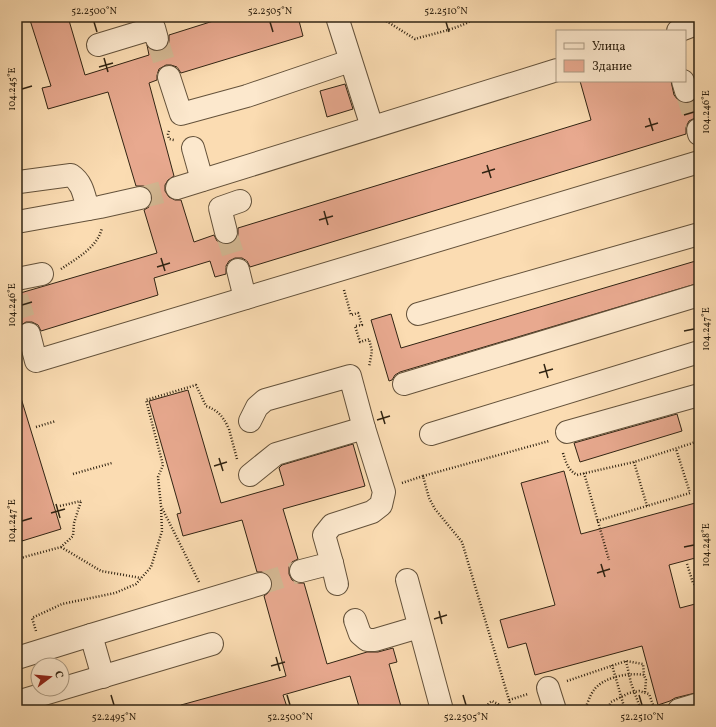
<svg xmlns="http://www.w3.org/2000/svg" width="716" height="727" font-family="Vollkorn,serif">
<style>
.building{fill:#e8a98f;stroke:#312413}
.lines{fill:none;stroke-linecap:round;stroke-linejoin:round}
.minor-tunnel{stroke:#d3b792;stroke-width:22;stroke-dasharray:22 11;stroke-linecap:butt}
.minor-casing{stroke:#64523b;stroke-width:24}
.path{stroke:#312413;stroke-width:2.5;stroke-dasharray:1 2;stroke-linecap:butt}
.minor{stroke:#fce8cd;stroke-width:22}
.ticks{fill:none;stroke:#312413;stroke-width:1.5}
.neatline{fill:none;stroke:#312413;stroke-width:1.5}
.ticks-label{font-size:10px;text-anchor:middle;fill:#312413}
</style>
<rect width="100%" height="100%" fill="#fbdcb2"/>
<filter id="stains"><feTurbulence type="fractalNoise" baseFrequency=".005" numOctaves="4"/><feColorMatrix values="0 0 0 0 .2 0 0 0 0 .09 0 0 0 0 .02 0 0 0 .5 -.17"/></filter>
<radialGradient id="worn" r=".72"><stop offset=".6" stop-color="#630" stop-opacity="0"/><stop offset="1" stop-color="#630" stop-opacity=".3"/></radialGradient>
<g class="building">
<polygon points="29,17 68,17 85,75 149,55 147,45 149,48 153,51 161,51 166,47 169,43 169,35 226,17 298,17 303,36 181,73 177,67 171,65 166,65 159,69 157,75 157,80 149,83 174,176 168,180 165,185 165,191 169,197 175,200 181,200 194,242 214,235 217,241 222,244 229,244 235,241 238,236 238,228 591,120 580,81 671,81 674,95 678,100 684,103 690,103 695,99 698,93 696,81 699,81 699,118 695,118 689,121 686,127 686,134 250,267 247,261 242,258 235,258 229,261 226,266 226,274 215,277 210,261 154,278 158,295 41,331 38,325 32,322 26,322 21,325 17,331 17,294 157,253 144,210 149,207 152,202 152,195 149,189 144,186 136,186 108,92 48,109 42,88 51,86"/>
<polygon points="345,84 353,109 327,117 320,91"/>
<polygon points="699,260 699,283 400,372 395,375 392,380 389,381 371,320 391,314 401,348"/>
<polygon points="188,390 221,503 284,485 279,468 282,465 353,444 365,486 283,509 298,559 292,562 289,567 289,574 292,580 298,583 304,583 327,664 367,652 378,652 393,648 397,662 389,664 402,710 360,710 350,676 283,695 288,710 182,710 181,705 286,676 264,596 269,592 272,586 272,581 268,575 262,572 257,572 242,520 183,536 177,514 181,513 149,401"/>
<polygon points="21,398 61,529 22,541 17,523 17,399"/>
<polygon points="677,414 682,431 580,462 574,443"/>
<polygon points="564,471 581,534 699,502 699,557 669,565 680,608 699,603 699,692 675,698 670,701 658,705 642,646 535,675 526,643 508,648 500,620 555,605 521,483"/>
</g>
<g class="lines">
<g class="minor-tunnel">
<polyline points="157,39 169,77"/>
<polyline points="686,91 698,130"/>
<polyline points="140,198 177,188"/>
<polyline points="226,232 238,270"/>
<polyline points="17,297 29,334"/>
<polyline points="260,584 301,571"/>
</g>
<defs>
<g id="minor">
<polyline points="337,17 372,127"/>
<polyline points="678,31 699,23"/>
<polyline points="98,45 154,28 157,39"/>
<polyline points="169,77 181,114 247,96 350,61"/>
<polyline points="683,81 686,91"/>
<polyline points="698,130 699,134"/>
<polyline points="193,148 202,180"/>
<path d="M19,182L71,175C83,183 84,196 88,209"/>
<polyline points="177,188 557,70"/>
<polyline points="17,222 100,207 140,198"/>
<polyline points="226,232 220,208 240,201"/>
<polyline points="238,270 245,298"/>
<polyline points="17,279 42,274"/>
<polyline points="418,314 699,234"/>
<polyline points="29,334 36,361 699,162"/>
<polyline points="404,384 699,295"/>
<polyline points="250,421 257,407 265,400 350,376 364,428"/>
<polyline points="567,432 699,395"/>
<polyline points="431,434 699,352"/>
<polyline points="250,475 276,454 364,428 384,492 381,505 372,512 332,525 324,535 332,563 301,571"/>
<polyline points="332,563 337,584"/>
<polyline points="407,580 442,710"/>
<polyline points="355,620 360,634 367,640 375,640 419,627"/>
<polyline points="91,635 103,677"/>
<polyline points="17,658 91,635 260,584"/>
<polyline points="548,688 555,710"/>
<polyline points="17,702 212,644"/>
<polyline points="679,710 699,704"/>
</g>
</defs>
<use href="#minor" class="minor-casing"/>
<g class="path">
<polyline points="103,17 107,18 110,17"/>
<path d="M383,17V19L415,39C431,34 464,28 476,17"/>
<polyline points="169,131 168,134 169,139 174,140"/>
<path d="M61,269C77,258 97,248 102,228"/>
<polyline points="344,290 351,315 358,313 362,325 355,326 360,342 369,339 372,351 369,367"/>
<polyline points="36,427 56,421"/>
<polyline points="229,429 237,459"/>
<path d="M563,453C566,463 568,470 577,475L634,462L699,441"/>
<polyline points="634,462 647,506"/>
<polyline points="584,473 609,560"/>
<polyline points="73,474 112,463"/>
<polyline points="423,476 549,441"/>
<polyline points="402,483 423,476 429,498 435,509 462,542 512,710"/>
<polyline points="60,506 81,501"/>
<polyline points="597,521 690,493 676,449"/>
<polyline points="61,547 101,571 141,578"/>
<polyline points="17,559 61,547 73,536 74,523 81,501"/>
<polyline points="687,564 693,583 699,589"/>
<path d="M199,582L161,506L158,477L163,465L146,400L196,385L206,406C217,410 223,416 228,427"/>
<polyline points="36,631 32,618 62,604 115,593 136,584 151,567 162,531 161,508"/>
<polyline points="626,661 631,683 641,710"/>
<polyline points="612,665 625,710"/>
<polyline points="567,681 626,661 643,664 644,675"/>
<polyline points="509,700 528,694"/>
<polyline points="462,709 475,707 477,710"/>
<polyline points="488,710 487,706 489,703 492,701 498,704 500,710"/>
<path d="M585,710C587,704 590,695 594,690C603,677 630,672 644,675L646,680L645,692"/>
<polyline points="607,710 611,702 629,693 639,691 649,694 655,710"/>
</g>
<use href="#minor" class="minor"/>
</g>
<path class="ticks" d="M94,22L97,32M270,22L273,32M446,22L449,32M104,58L108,72M99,67L113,63M22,89L32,86M684,115L694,112M649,118L653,131M645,127L658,123M487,165L491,178M482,173L495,169M324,211L328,225M319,220L333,216M161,258L165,271M157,267L170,263M22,305L32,302M684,331L694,329M544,364L548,378M539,373L553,369M381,411L385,424M377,420L390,416M219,458L223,471M214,466L227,462M56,504L60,518M51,513L65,509M22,521L32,518M684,547L694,545M601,564L605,577M597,573L610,569M439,611L442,624M434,619L447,615M276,657L280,671M271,666L285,662M111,695L114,705M287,695L290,705M463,695L466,705M639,695L642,705"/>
<rect width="716" height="727" fill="none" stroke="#fbdcb2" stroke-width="44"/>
<rect x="556" y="30" width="130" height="52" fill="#fce8cd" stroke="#ab9a83"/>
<rect x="564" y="43" width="20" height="6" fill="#fce8cd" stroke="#ab9a83"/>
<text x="592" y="50" font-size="12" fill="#312413">Улица</text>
<rect x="564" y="60" width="20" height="12" fill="#e8a98f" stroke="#ab9a83"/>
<text x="592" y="70" font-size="12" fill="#312413">Здание</text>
<g transform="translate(50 677) rotate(74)"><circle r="19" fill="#fce8cd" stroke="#ab9a83"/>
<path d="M0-3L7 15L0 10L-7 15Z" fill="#8f2418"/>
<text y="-6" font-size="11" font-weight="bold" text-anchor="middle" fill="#312413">С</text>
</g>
<rect x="22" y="22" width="672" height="683" class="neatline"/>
<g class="ticks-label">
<text x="94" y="14">52.2500°N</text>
<text x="270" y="14">52.2505°N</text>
<text x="446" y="14">52.2510°N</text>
<text transform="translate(11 89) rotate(-90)" y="4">104.245°E</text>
<text transform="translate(705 112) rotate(-90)" y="4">104.246°E</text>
<text transform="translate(11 305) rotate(-90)" y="4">104.246°E</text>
<text transform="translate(705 329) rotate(-90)" y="4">104.247°E</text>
<text transform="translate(11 521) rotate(-90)" y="4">104.247°E</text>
<text transform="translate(705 545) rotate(-90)" y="4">104.248°E</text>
<text x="114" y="720">52.2495°N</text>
<text x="290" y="720">52.2500°N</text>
<text x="466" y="720">52.2505°N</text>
<text x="642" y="720">52.2510°N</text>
</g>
<rect width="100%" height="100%" filter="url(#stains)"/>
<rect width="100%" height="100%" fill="url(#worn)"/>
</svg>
